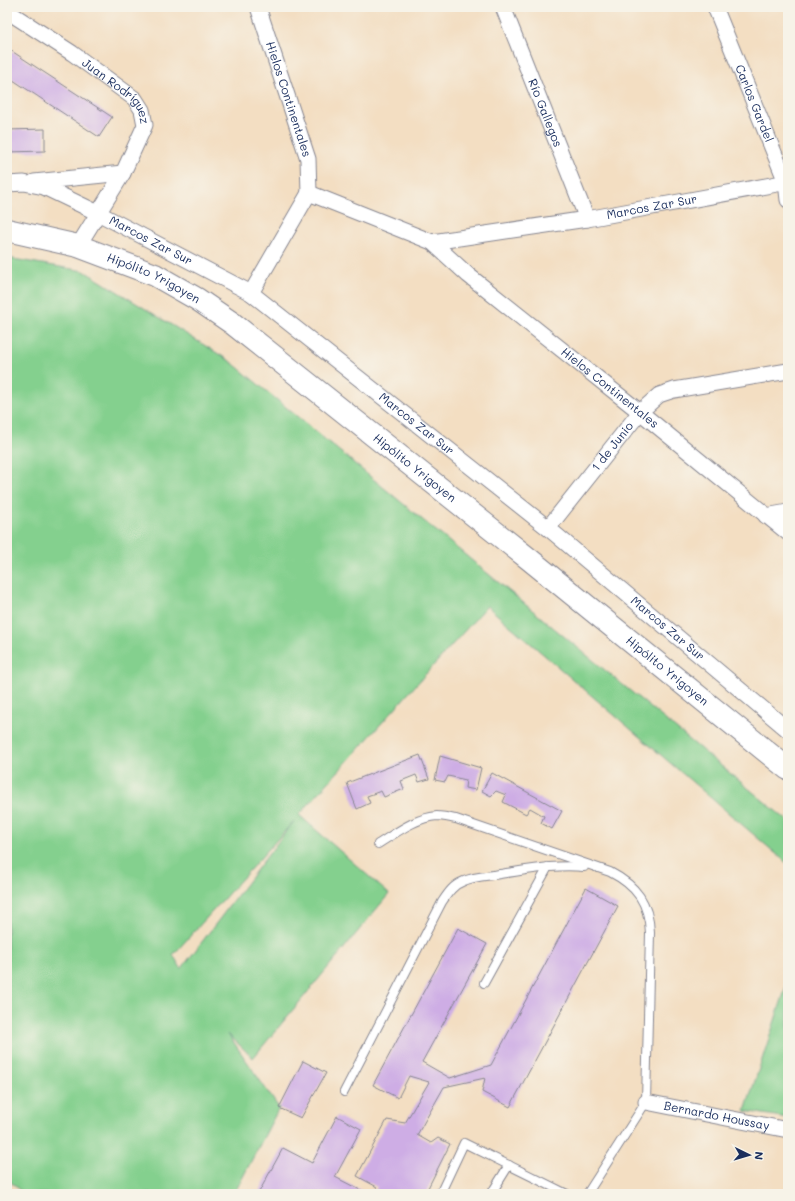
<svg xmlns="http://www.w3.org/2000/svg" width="795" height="1201" font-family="Mali,sans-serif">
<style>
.green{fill:#84d08e;stroke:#508076;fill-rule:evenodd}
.building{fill:#ceade5}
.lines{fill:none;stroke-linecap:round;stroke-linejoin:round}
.lane-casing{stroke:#878690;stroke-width:10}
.street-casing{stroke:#878690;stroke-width:17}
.primary-casing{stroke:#878690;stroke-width:24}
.lane{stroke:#fff;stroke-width:8}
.street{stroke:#fff;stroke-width:15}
.primary{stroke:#fff;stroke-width:22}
.labels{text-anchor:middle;stroke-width:4;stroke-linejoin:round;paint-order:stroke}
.street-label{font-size:12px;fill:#1b2f5e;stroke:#f7f3e8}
</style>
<rect width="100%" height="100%" fill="#f7f3e8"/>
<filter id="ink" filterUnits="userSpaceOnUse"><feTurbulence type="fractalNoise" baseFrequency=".025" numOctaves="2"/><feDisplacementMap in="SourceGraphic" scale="8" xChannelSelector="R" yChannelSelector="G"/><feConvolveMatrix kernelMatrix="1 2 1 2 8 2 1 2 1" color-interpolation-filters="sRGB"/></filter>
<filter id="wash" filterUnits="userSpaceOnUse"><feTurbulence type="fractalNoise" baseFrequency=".012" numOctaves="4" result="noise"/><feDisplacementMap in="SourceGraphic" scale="16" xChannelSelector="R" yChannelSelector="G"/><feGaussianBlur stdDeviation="0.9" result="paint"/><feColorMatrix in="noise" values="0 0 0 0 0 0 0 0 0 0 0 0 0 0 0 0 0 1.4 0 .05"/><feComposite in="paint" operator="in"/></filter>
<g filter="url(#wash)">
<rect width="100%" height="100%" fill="#f3dec2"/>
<g class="green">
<path d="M7,258L84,271L230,361L788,821V864L487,606L299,815L389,894L253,1058L228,1034L279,1108L234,1194H24L7,1179ZM294,821L182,968H181L173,955Z"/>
<polygon points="788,981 788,1118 745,1111"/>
</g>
<g id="blocks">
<g class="building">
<polygon points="7,48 112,117 99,137 7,76"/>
<polygon points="45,129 45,151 8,152 7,130"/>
<polygon points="420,755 429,779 419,782 416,775 401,781 404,789 384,797 381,791 367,796 370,803 357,809 347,783"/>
<polygon points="440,756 481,768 476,790 465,788 466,780 448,776 445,782 435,780"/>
<polygon points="492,773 562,811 552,829 541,823 544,816 530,808 526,814 503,802 506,795 496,791 491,796 482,791"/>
<polygon points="586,888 618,906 510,1107 482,1092 485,1078 444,1087 417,1135 431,1143 438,1138 450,1144 425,1194 374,1194 377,1187 357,1176 387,1120 405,1123 429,1082 409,1076 398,1098 373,1085 458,928 487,944 422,1062 450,1078 491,1065"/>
<polygon points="303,1061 326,1073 301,1118 279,1108"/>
<polygon points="337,1116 361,1129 335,1177 368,1194 258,1194 283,1148 312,1163"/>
</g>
</g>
</g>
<g filter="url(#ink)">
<use href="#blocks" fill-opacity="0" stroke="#878690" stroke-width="1"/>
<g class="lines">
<defs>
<g id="lane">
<path d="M378,844C396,833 415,818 437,816C443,816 450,818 456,819L610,872C637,886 649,903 650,933L646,1102L587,1194"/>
<polyline points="484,983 548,867"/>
<path d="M344,1092L442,902C448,893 453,885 464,881C475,876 489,876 500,874C528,870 556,864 584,867"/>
<polyline points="440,1194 464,1143 567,1194"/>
<polyline points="491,1194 509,1165"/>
</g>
<g id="street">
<path id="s1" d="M258,7L308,159L309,193"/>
<path id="s2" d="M503,7L587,219"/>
<path id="s3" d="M715,7L786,182L788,200"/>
<path id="s4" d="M7,11L72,53L135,99L142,110L145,125L123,173L78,246"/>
<polyline points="34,182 123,173"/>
<path id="s5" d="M7,184L24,183L44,187L98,213L251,293L548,528L788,730"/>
<path id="s6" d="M309,193L432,242L587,219L788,182"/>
<path id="s7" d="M432,242L468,275L640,412L788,533"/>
<polyline points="251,293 309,193"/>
<polyline points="766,516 788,512"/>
<path id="s8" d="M548,528L640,412L659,395L674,390L788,371"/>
<path id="s9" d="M646,1102L788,1130"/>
</g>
<g id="primary">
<path id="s10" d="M7,230L78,246L155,275L197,299L232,323L529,559L788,769"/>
</g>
</defs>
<use href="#lane" class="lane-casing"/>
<use href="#street" class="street-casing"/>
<use href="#primary" class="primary-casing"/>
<use href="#lane" class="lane"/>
<use href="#street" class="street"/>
<use href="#primary" class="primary"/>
</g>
</g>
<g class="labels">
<g class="street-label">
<text dy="4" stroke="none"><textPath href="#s4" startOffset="137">Juan Rodríguez</textPath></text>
<text dy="4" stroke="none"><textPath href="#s1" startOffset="97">Hielos Continentales</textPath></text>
<text dy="4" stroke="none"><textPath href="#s3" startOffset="104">Carlos Gardel</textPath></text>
<text dy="4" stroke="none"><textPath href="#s2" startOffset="114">Río Gallegos</textPath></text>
<text dy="4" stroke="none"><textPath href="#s6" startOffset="355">Marcos Zar Sur</textPath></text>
<text dy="4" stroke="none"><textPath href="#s5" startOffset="157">Marcos Zar Sur</textPath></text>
<text dy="4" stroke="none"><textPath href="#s10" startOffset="155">Hipólito Yrigoyen</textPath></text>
<text dy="4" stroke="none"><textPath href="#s7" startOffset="230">Hielos Continentales</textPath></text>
<text dy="4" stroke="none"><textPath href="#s5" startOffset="481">Marcos Zar Sur</textPath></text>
<text dy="4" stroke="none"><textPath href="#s8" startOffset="104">1 de Junio</textPath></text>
<text dy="4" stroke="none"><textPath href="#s10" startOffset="479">Hipólito Yrigoyen</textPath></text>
<text dy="4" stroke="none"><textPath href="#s5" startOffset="805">Marcos Zar Sur</textPath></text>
<text dy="4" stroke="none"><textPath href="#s10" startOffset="803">Hipólito Yrigoyen</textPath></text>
<text dy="4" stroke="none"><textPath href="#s9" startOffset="72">Bernardo Houssay</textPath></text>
</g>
</g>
<rect width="795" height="1201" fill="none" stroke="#f7f3e8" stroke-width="24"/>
<g transform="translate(749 1155) rotate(95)" stroke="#f7f3e8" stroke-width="3" paint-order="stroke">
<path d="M0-3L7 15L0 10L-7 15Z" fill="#1b2f5e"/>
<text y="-6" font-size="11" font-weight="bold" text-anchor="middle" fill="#1b2f5e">N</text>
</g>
</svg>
